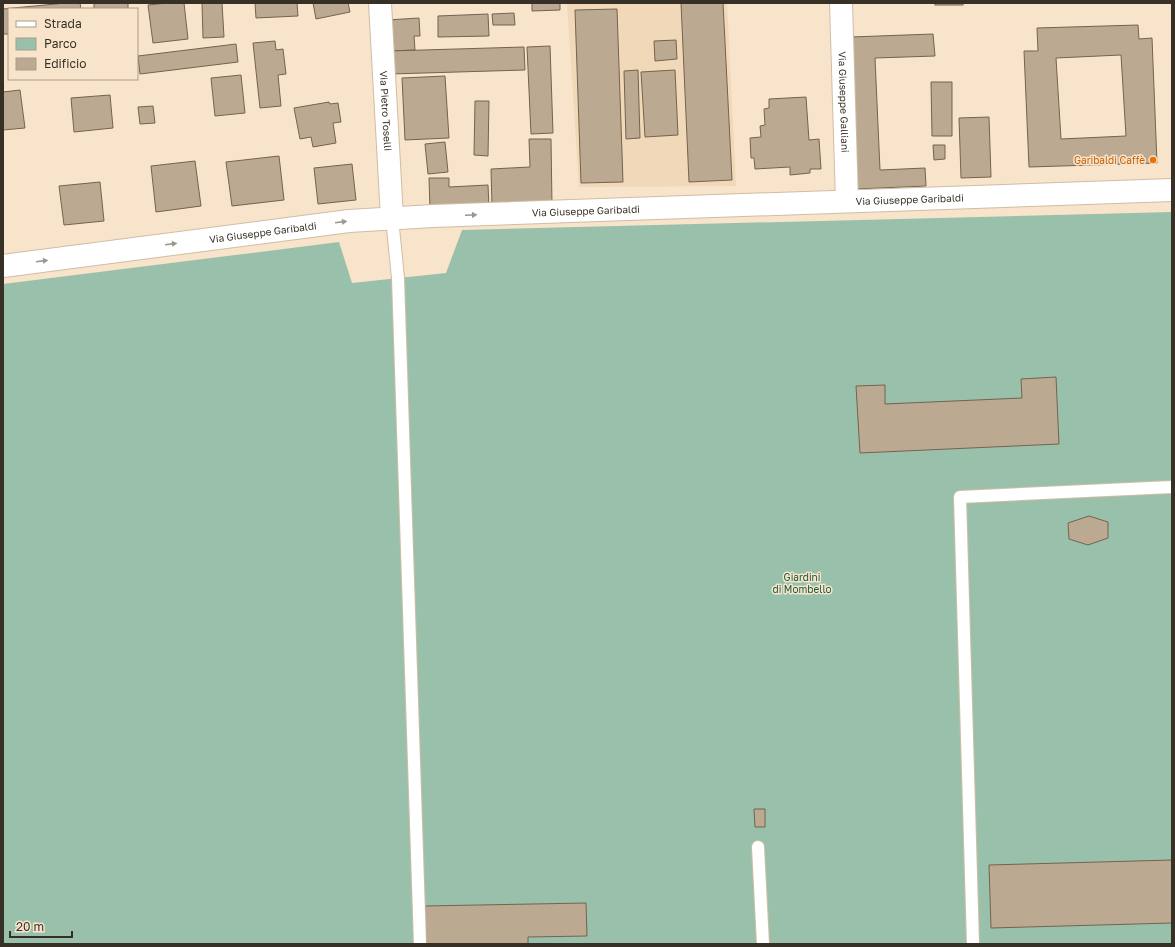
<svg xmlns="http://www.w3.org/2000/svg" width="1175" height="947" font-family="'Golos Text',sans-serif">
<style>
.built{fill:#f0d8b8}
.green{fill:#99c0aa}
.building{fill:#bca991;stroke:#74634d;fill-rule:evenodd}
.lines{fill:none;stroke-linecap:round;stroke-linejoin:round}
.service-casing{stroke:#d0bda5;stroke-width:14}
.minor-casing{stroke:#d0bda5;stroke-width:24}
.tertiary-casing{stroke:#d0bda5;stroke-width:24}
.service{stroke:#fff;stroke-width:12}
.minor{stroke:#fff;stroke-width:22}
.tertiary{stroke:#fff;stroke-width:22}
.oneway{fill:#9b9892}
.food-dot{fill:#e8710a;stroke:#f8e4cb;stroke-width:1.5}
.labels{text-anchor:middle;stroke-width:3;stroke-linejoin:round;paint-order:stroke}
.street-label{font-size:10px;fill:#373026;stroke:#f8e4cb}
.food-label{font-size:10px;fill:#c56008;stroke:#f8e4cb;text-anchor:end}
.park-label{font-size:10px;fill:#175b3e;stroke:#f8e4cb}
</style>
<rect width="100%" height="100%" fill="#f8e4cb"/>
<polygon class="built" points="567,3 727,3 736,186 579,187"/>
<polygon class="green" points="1172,212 1172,944 3,944 3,284 339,242 352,283 446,273 462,230"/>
<g class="building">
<polygon points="66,3 80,3 81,9 9,9 9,34 3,34 3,9"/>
<rect x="94" y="3" width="34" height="6"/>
<polygon points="167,3 184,3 188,39 153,43 148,5"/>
<polygon points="202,3 222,3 224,37 203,38"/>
<polygon points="255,3 297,3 298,16 256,18"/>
<polygon points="313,3 348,3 350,12 316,19"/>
<polygon points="532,3 560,3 560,10 532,11"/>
<polygon points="681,3 723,3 732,180 689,182"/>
<rect x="935" y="3" width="28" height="2"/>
<polygon points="617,9 623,182 581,183 575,10"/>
<polygon points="514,13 515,25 493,25 492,14"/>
<polygon points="488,14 489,36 438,37 438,16"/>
<polygon points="419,18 420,36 414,36 415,50 389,51 387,20"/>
<path d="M1138,25L1139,39L1152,38L1157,163L1029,167L1024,51H1038L1037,28ZM1121,55L1126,136L1061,139L1056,58Z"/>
<polygon points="933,34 935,56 875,58 880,170 925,168 926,186 857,189 851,37"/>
<polygon points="676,40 677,59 655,61 654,41"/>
<polygon points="275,41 276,50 283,49 286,74 278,75 281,106 260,108 253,43"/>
<polygon points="236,44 238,62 140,74 138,56"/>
<polygon points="550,46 553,133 531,134 527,47"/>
<polygon points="524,47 525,70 390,74 389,51"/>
<polygon points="638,70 640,138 626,139 624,71"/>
<polygon points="675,70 678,135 645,137 641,72"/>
<polygon points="241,75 245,113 215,116 211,78"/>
<polygon points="445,76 449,138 405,140 402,78"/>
<polygon points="931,82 952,82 952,136 932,136"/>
<polygon points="20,90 25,128 3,130 3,92"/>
<polygon points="110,95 113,128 74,132 71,98"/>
<polygon points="806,97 809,140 819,139 821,169 810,169 810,173 790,175 790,167 755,169 754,158 751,158 750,138 761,137 760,126 765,125 764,109 769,108 769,99"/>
<polygon points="475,101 489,101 488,156 474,155"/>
<polygon points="329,102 330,104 338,103 341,122 333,123 336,143 313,147 311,137 300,139 294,108"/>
<polygon points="153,106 155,123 140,124 138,107"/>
<polygon points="989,117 991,177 961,178 959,118"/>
<polygon points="529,139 551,139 552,205 492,206 491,169 530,167"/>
<polygon points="445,142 448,172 428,174 425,144"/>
<polygon points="933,145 945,145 945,159 934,160"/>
<polygon points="279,156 284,200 232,206 226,162"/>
<polygon points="195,161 201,206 156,212 151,166"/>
<polygon points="352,164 356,200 318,204 314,168"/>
<polygon points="429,178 449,178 449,187 488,185 489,207 430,209"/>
<polygon points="100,182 104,221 64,225 59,186"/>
<polygon points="1056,377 1059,444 860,453 856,386 885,385 885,404 1022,398 1021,379"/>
<polygon points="1089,516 1108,522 1108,538 1088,545 1069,539 1068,523"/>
<polygon points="754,809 765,809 765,827 755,827"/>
<polygon points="1172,860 1172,923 991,928 989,865"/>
<polygon points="586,903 587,936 528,937 528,944 426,944 425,906"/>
</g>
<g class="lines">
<defs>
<g id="service">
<polyline points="392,218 398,278 420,944"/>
<polyline points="758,847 763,944"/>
<polyline points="973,944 960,497 1172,487"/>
</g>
<g id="minor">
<path id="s1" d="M380,3L392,218"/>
<path id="s2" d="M841,3L847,201"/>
</g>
<g id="tertiary">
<path id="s3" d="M3,266L349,221L433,216L1172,190"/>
</g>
</defs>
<use href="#service" class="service-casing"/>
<use href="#minor" class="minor-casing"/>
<use href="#tertiary" class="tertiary-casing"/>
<use href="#service" class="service"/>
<use href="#minor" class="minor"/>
<use href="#tertiary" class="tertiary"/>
</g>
<defs><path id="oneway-solid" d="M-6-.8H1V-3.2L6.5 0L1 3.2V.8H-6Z"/></defs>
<g class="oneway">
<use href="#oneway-solid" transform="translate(471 215) rotate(-2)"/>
<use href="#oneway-solid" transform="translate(341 222) rotate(-7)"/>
<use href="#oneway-solid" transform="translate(171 244) rotate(-7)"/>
<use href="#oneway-solid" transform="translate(42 261) rotate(-7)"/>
</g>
<circle class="food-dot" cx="1153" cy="160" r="4"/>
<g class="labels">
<g class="street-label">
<text dy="4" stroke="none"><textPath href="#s2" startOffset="99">Via Giuseppe Galliani</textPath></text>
<text dy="4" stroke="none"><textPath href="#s1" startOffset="108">Via Pietro Toselli</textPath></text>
<text dy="4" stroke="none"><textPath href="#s3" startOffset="910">Via Giuseppe Garibaldi</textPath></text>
<text dy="4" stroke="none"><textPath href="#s3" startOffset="586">Via Giuseppe Garibaldi</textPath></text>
<text dy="4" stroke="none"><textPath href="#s3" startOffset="262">Via Giuseppe Garibaldi</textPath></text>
</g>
<g class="food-label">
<text x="1145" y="164">Garibaldi Caffè</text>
</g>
<g class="park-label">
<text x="802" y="581">Giardini<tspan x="802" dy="12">di Mombello</tspan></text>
</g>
</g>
<rect width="1175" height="947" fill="none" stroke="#373026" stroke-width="8"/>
<rect x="8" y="8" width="130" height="72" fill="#f8e4cb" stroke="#ab9c89"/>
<rect x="16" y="21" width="20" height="6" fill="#ffffff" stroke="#ab9c89"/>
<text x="44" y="28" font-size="12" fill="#373026">Strada</text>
<rect x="16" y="38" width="20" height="12" fill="#99c0aa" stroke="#ab9c89"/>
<text x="44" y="48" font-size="12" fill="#373026">Parco</text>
<rect x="16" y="58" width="20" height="12" fill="#bca991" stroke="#ab9c89"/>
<text x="44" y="68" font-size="12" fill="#373026">Edificio</text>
<path d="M10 931v6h62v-6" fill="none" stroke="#373026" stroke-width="2"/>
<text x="16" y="931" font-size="12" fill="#373026" stroke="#f8e4cb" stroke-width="3" paint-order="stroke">20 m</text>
</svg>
